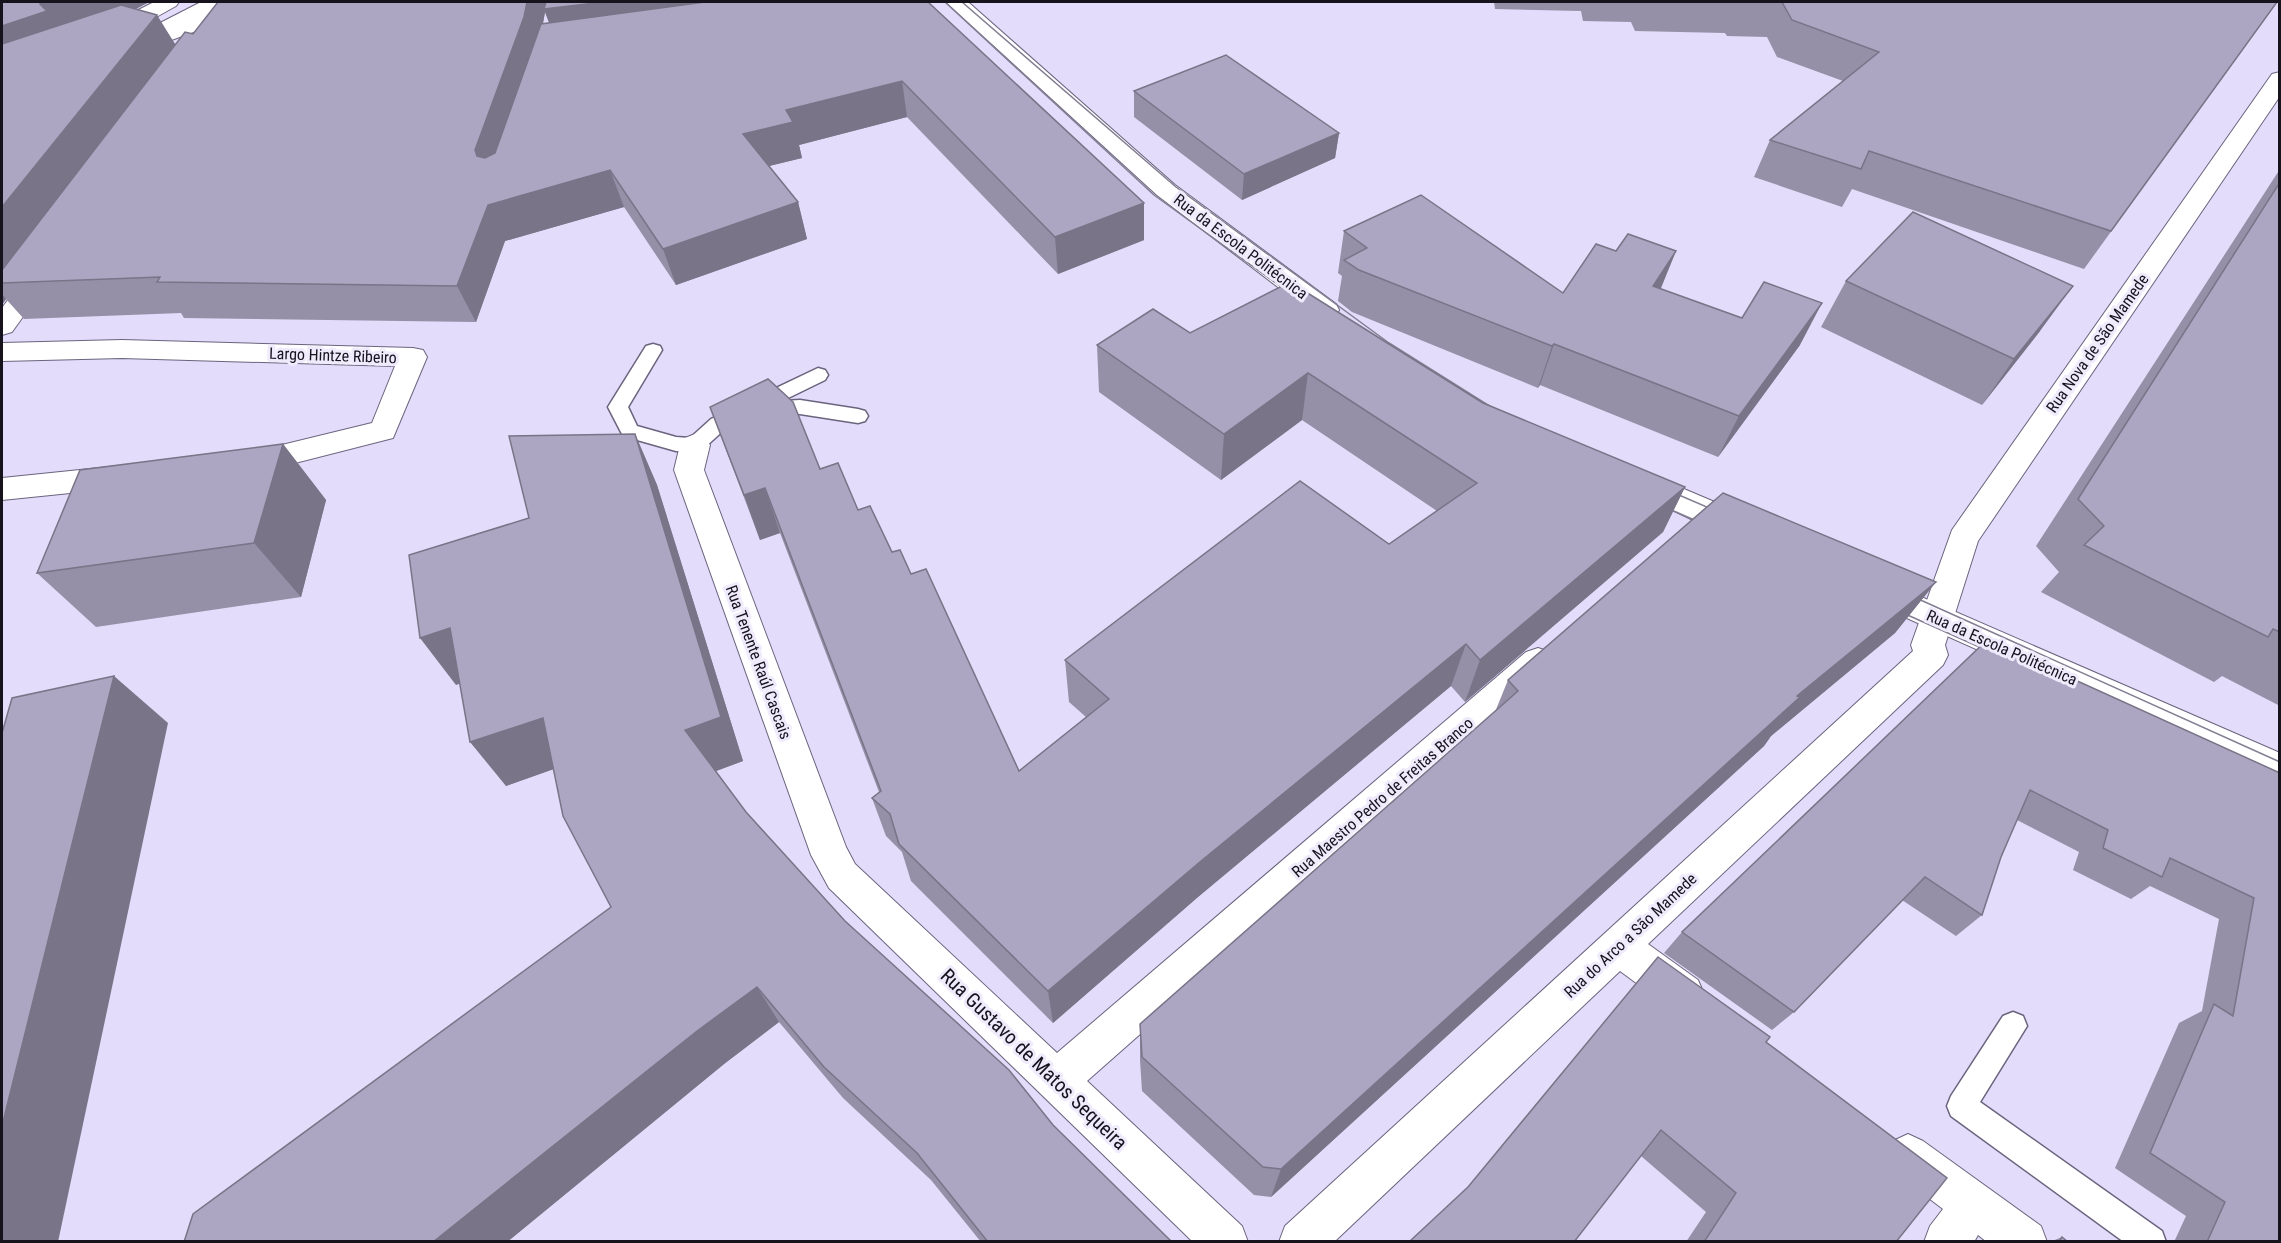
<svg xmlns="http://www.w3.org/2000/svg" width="2281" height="1243" font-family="'Roboto Condensed',sans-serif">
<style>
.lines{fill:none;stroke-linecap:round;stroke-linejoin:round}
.service-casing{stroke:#6b647e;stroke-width:3}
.minor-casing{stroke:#6b647e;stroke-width:2}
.tertiary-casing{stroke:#6b647e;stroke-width:2}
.secondary-casing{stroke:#6b647e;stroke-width:2}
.primary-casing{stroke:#6b647e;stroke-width:2}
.service{fill:#fff;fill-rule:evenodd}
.minor{fill:#fff;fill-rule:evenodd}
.tertiary{fill:#fff;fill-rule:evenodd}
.secondary{fill:#fff;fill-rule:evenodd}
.primary{fill:#fff;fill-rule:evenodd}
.tram{stroke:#837e93;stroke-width:1.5}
.wall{fill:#958fa7;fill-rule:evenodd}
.shaded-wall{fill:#797488}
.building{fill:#ada6c2;stroke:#797488;stroke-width:1.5}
.labels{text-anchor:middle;stroke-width:6;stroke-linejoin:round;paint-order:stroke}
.street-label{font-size:16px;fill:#16131d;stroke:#efebfd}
.near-street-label{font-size:20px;fill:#16131d;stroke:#efebfd}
</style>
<rect width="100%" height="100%" fill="#e3dcfa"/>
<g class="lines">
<defs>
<g id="service">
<polygon points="653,344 660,346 662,350 628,407 637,426 676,437 690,438 711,419 818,368 825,370 828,375 825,380 782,401 800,400 858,409 865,411 868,416 865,421 858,423 800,414 757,413 725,429 702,450 695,452 676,451 623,436 608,407 646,346"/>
<polygon points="2013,1012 2023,1016 2027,1026 1980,1102 2162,1231 2166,1242 2124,1242 1951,1116 1947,1106 1951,1096 2003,1016"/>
</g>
<g id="minor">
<polygon points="2280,72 2280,96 1978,541 1945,645 1948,655 1943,665 1648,944 1698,980 1704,994 1698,1008 1684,1014 1670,1008 1620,971 1334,1242 1279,1242 1285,1226 1913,651 1911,645 1952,530 2272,74"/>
<polygon points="122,340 413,348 423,350 427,357 393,438 248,475 237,472 233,464 237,456 372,423 395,366 122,358 2,361 2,343"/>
<polygon points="695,434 705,438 710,445 704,470 846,847 855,864 1057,1053 1526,652 1538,648 1550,652 1555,662 1550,672 1087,1081 1242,1226 1248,1242 1193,1242 829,888 811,855 674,470 680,445 685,438"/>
<polygon points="119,466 130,469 134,477 130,485 119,488 2,500 2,478"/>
<polygon points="1908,1134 1923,1141 2041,1226 2047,1242 1987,1242 1978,1235 1974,1242 1924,1242 1930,1226 1943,1209 1893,1171 1886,1156 1893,1141"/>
</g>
<polygon id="tertiary" points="42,264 51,266 55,272 12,332 2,335 2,308 33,266"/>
<g id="secondary">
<polygon points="201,2 226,2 223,6 141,51 133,53 125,51 122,46 125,41"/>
<polygon points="946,2 968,2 1175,185 1336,304 1339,310 1336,316 1326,319 1316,316 1157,195"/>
<polygon points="1639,470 1717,503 1755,523 1760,531 1755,539 1744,543 1733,539 1628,489 1624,481 1628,473"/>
<polygon points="1873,576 2280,753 2280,785 1862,598 1857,589 1862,580"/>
</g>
<g id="primary">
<polygon points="154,2 179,2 176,6 115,40 107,41 99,40 96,35 99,30"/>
<polygon points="244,2 277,2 274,6 243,14 133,54 125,56 117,54 114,49 117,44"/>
</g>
</defs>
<use href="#service" class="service-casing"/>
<use href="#minor" class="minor-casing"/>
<use href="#tertiary" class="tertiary-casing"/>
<use href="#secondary" class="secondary-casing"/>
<use href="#primary" class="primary-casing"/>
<use href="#service" class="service"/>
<use href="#minor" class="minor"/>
<use href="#tertiary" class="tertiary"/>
<use href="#secondary" class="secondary"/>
<use href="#primary" class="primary"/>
<g class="tram">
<polyline points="945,2 1154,195 1295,297"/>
<polyline points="962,2 1176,187 1389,343 1507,417"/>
<polyline points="1665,489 1723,514"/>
<polyline points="1658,504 1708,526"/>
<polyline points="1905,593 2280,762"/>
<polyline points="1894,609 1995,654"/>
</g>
</g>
<g class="wall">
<path d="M2,2H149L136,9L175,45L193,34L218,2H928L1144,203V240L1058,274L907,117L799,145L802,158L769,166L798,202L807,239L676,285L624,207L505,241L476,322L184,318L181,313L24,319L6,299L2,305ZM545,12L549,23H543Z"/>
<polygon points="1494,2 2277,2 2084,269 1852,189 1842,207 1754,177 1770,140 1843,81 1777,57 1767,37 1727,36 1725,33 1635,31 1631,22 1583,21 1581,11 1495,9"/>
<polygon points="1134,91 1339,133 1335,158 1242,200 1134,117"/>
<polygon points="2280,169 2280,706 2222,676 2214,682 2041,592 2059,572 2036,546"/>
<polygon points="1344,231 1563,293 1616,251 1676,251 1660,289 1800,345 1718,457 1540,385 1538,388 1352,312 1338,301 1342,276 1338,273"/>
<polygon points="1846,281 2040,331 1982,405 1821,327"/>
<polygon points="1190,333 1483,403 1685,487 1663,532 1465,702 1451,686 1198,897 1053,1023 911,881 902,852 886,836 872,798 879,792 780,533 760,540 710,407 820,469 858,510 892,552 911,574 1019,771 1086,717 1069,702 1065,660 1389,544 1437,511 1302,420 1221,480 1099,392 1097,345"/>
<polygon points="635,434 657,485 743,761 716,771 746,812 845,921 1172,1242 981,1242 931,1180 843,1098 779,1022 724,1064 507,1242 184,1242 611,907 553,769 506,786 460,683 456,685 529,518"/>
<polygon points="283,444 326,500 301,597 96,627 37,573"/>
<polygon points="1936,582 1895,633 1771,736 1764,746 1271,1197 1254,1195 1142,1091 1140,1060 1140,1024 1495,712 1508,680"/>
<polygon points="1987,640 2280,773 2280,1242 2174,1242 2186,1216 2115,1168 2179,1023 2202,1011 2219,919 2150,886 2131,899 2073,870 2079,852 2017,820 2001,857 1982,915 1956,936 1902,900 1794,1012 1772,1030 1664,953 1682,932"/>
<polygon points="1766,1042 1896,1242 1686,1242 1706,1212 1641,1156 1409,1242"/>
<polygon points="2062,1237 2068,1242 2050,1242"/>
</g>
<g class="shaded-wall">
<polygon points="41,2 149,2 75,41 2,72 2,26 40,4"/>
<polygon points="527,2 778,2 558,44 545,12 538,52 494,192 475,150"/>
<polygon points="157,15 185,60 2,283 2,207"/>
<polygon points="902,81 907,117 799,145 802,158 753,170 743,134 786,110"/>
<polygon points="1339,133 1335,158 1242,200 1244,174"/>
<polygon points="610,170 624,207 505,241 476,322 457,286 488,205"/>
<polygon points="798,202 807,239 676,285 663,249"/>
<polygon points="1144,203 1144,240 1058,274 1055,237"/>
<polygon points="1676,251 1659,293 1653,286"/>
<polygon points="2073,286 2040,331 1982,405 2014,359"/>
<polygon points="2,294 6,299 2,305"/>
<polygon points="1822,303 1800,345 1718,457 1739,416"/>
<polygon points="1554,344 1540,385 1538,388 1552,346"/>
<polygon points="1308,373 1302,420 1221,480 1224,434"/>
<polygon points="635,434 657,485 743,761 708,774 685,730"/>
<polygon points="283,444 326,500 301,597 254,543"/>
<polygon points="1685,487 1663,532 1465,702 1480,660"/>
<polygon points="765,488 780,533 760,540 744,495"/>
<polygon points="1936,582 1895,633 1771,736 1764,746 1271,1197 1281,1169 1797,696"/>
<polygon points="450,628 484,674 456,685 420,638"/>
<polygon points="1466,644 1451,686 1198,897 1053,1023 1048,991 1201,861"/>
<polygon points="114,676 168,723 58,1242 2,1242 2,1126"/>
<polygon points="543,718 574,762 506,786 470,742"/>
<polygon points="757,987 779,1022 724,1064 507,1242 433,1242 697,1031"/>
</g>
<g class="building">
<polygon points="2,2 41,2 40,4 47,11 2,26"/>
<polygon points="218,2 527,2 524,17 475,150 477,156 485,158 495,153 541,24 705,2 928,2 1144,203 1055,237 902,81 786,110 793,122 743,134 798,202 663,249 610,170 488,205 457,286 157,282 160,277 2,283 2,270 185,32 193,34"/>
<polygon points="546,2 604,2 544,9"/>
<polygon points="1782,2 2277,2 2111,231 1869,151 1861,169 1770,140 1879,52 1792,20"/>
<polygon points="121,5 157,15 2,207 2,44"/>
<polygon points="1226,55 1339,133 1244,174 1134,91"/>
<polygon points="2280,182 2280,632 2273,629 2268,637 2084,545 2104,526 2078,499"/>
<polygon points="1421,195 1563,293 1596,244 1616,251 1628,234 1676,251 1653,286 1742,318 1764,282 1822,303 1739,416 1554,344 1552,346 1359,270 1344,260 1367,248 1344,231"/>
<polygon points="1913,212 2073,286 2014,359 1846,281"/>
<polygon points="1290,282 1483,403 1685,487 1480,660 1466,644 1201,861 1048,991 899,844 890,814 872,798 881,791 765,488 744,495 710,407 768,379 793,402 820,469 838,463 858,510 870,506 892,552 900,550 911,574 926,569 1019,771 1109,699 1065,660 1300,481 1389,544 1477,483 1308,373 1224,434 1097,345 1153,309 1190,333"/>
<polygon points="635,434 721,717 685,730 746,812 845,921 1009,1070 1053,1125 1172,1242 988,1242 917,1153 824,1067 757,987 697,1031 433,1242 184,1242 193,1214 611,907 563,816 543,718 470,742 450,628 420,638 409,555 529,518 509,436"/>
<polygon points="283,444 254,543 37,573 80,470"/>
<polygon points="1723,493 1936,582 1797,696 1800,697 1281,1169 1263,1167 1142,1057 1140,1024 1518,691 1508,680"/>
<polygon points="1987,640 2280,773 2280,1242 2207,1242 2225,1202 2150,1153 2214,1004 2233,1016 2254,898 2170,858 2162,877 2103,848 2108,830 2030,790 2001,857 1982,915 1925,877 1794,1012 1682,932"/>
<polygon points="114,676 78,820 2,1126 2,733 12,698"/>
<polygon points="1658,957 1770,1037 1766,1042 1947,1178 1896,1242 1704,1242 1736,1193 1661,1130 1574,1242 1409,1242 1468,1187"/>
<polygon points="2062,1237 2068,1242 2059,1242"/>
</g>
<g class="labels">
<g class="street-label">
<text transform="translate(1241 246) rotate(37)" y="6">Rua da Escola Politécnica</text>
<text transform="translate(2097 343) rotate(-55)" y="6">Rua Nova de São Mamede</text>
<text transform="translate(333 355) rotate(2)" y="6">Largo Hintze Ribeiro</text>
<text transform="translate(2002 647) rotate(24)" y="6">Rua da Escola Politécnica</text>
<text transform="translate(759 662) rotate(70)" y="6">Rua Tenente Raúl Cascais</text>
<text transform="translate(1382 797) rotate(-41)" y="6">Rua Maestro Pedro de Freitas Branco</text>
<text transform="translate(1630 935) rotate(-43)" y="6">Rua do Arco a São Mamede</text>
</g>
<g class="near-street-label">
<text transform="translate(1034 1059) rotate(44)" y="7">Rua Gustavo de Matos Sequeira</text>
</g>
</g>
<rect width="2281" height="1243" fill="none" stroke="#16131d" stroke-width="6"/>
</svg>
